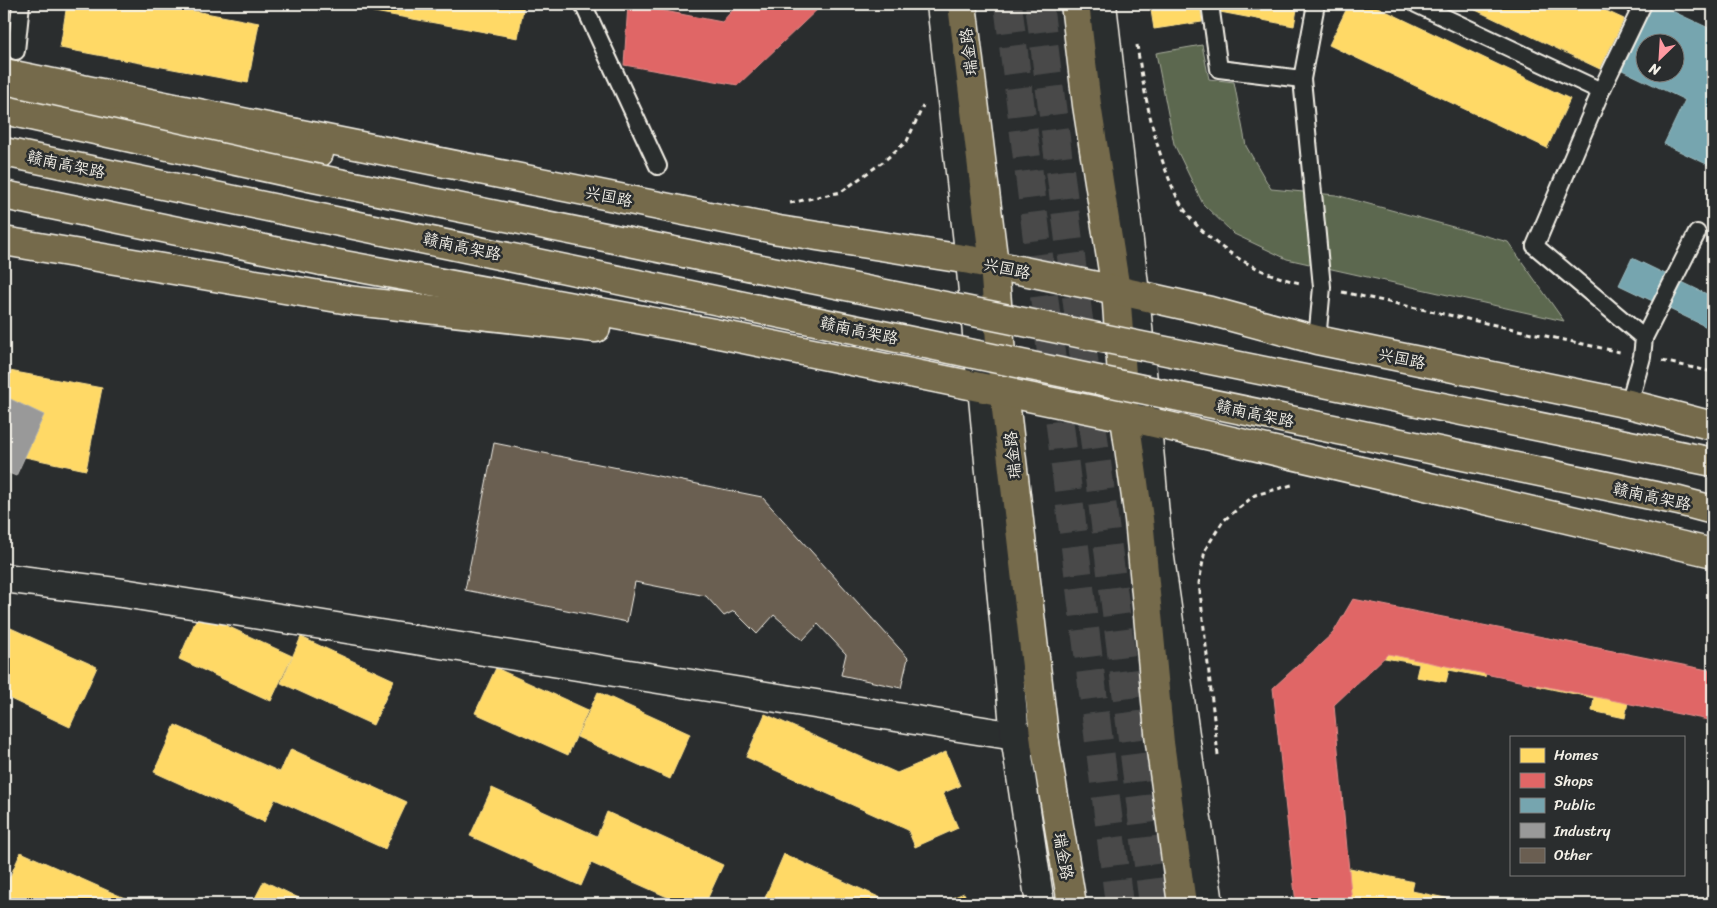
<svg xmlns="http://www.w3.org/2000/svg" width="1717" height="908" font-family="Sriracha,'LXGW WenKai TC',sans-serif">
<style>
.green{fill:#5b6850;stroke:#a8ac9c}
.homes{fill:#ffd966;stroke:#fce08d}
.shops{fill:#e06666;stroke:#e6908d}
.public{fill:#76a5af;stroke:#9cbcc0;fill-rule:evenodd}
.industry{fill:#999;stroke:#b4b3b1}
.building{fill:#6a5e51;stroke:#f4f1e8}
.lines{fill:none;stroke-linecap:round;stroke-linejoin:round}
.primary-tunnel{stroke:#484a4a;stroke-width:28;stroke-dasharray:28 14;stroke-linecap:butt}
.lane-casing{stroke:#f4f1e8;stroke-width:20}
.street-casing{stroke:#f4f1e8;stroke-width:31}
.secondary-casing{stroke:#f4f1e8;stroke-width:31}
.primary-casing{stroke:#f4f1e8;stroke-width:31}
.highway-casing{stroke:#f4f1e8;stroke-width:31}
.path{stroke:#f4f1e8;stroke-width:3;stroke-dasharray:5 4;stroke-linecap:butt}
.lane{stroke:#2a2d2e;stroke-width:16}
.street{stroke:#2a2d2e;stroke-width:28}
.secondary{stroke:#2a2d2e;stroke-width:28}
.primary{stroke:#756b4b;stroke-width:28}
.highway{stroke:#756b4b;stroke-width:28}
.highway-bridge-casing{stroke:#f4f1e8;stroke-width:31;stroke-linecap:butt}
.highway-bridge{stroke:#756b4b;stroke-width:28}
.labels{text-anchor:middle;stroke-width:5;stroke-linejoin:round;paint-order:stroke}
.street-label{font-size:16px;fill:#f4f1e8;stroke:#2a2d2e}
</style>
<rect width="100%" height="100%" fill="#2a2d2e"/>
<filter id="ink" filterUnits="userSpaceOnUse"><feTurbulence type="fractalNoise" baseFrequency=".02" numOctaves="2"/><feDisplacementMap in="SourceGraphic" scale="10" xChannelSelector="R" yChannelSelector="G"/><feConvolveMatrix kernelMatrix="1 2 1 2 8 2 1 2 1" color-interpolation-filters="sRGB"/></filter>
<g filter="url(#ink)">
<polygon class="green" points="1202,45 1209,79 1234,82 1246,146 1271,189 1336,195 1508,242 1564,321 1287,259 1234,234 1203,204 1174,144 1156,53"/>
<g class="homes">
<polygon points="67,4 157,4 259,23 248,83 60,48"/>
<polygon points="330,4 524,4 518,38"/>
<polygon points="1150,4 1200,4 1202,22 1154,29"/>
<polygon points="1221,4 1298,4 1294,26 1220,12"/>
<polygon points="1349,4 1371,4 1570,99 1547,148 1329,45"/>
<polygon points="1463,4 1591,4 1624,19 1600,69"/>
<polygon points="4,370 102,388 86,470 25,457 44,415 4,396"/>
<polygon points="1387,609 1494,630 1485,677 1449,670 1446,682 1416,677 1419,664 1379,657"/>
<polygon points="199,613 292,656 271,701 179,659"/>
<polygon points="4,625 97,667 70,727 4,696"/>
<polygon points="301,637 394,680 373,725 281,683"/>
<polygon points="1547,638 1713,672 1713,720 1628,702 1625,718 1592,711 1594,698 1537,686"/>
<polygon points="496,668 588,710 568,755 475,713"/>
<polygon points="598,692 690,734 670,779 577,737"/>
<polygon points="765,714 897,773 946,752 960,786 943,793 958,828 915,847 908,830 746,757"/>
<polygon points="175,725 280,772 291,749 407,802 385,849 275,799 264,822 154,772"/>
<polygon points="492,788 597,836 607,812 723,865 705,904 683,904 591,863 581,886 470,836"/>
<polygon points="21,852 138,904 4,904 4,890"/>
<polygon points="784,854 894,904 779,904 765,898"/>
<polygon points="1350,868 1414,882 1412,891 1450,899 1449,904 1305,904 1313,871 1347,879"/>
<polygon points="264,881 311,904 252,904"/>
<polygon points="964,893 969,904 938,904"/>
</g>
<g class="shops">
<polygon points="628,4 722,22 738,4 823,4 738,85 624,65"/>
<polygon points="1353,599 1713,671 1713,721 1388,654 1334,705 1352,904 1296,904 1273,688 1333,633"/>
</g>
<g class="public">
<path d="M1653,4H1657L1713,30V167L1664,144L1685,100L1622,70ZM1644,42H1674V72H1644Z"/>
<polygon points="1632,258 1713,297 1713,320 1709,328 1619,285"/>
</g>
<polygon class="industry" points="4,396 44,415 16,476 4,471"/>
<polygon class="building" points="494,443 762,497 908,658 901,688 841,675 846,654 818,624 803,640 774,615 757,634 734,611 724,616 706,596 635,582 627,622 465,590"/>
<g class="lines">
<g class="primary-tunnel">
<polyline points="1008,4 1119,904"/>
<polyline points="1039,4 1153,904"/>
</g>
<defs>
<g id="lane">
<polyline points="583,4 658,166"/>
<polyline points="1210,4 1219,69 1302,79"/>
<polyline points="1316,4 1302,79 1322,287 1317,340"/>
<polyline points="1416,4 1601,91"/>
<polyline points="16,51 21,4"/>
<polyline points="1644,338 1697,233"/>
<polyline points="1629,404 1642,357 1644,338 1535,246 1601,91 1643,4"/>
</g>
<polyline id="street" points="4,578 123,593 1015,736 1045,743"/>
<g id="secondary">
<polyline points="941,4 970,260 1015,736 1040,904"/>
<polyline points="1102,4 1135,294 1157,537 1209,904"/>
</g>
<g id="primary">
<polyline points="962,4 994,265 1004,392 1045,743 1072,904"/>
<polyline points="1075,4 1087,105 1116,290 1125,418 1139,519 1160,743 1182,904"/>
<polyline points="4,89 319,153"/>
<polyline points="296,133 779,230 970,260 1116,290 1210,311 1317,340 1629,404 1713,426"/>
<polyline points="4,241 355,301 596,328"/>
<polyline points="322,261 714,333 1146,421 1713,553"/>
</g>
<g id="highway">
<polyline points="4,73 296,133"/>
<polyline points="4,195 322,261"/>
</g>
</defs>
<use href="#lane" class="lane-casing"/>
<use href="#street" class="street-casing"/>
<use href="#secondary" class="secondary-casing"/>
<use href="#primary" class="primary-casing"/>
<use href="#highway" class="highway-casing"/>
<g class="path">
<path d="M1137,45C1144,94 1156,155 1178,199C1200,241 1254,273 1300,283"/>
<polyline points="790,203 841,192 884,161 907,141 923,106"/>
<polyline points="1342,292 1620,352"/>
<polyline points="1662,361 1713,372"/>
<polyline points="1218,755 1199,583 1205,550 1223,521 1255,495 1292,485"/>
</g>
<use href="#lane" class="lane"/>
<use href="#street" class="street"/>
<use href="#secondary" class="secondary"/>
<use href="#primary" class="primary"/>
<use href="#highway" class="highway"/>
<defs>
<g id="highway-bridge">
<polyline points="4,110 314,178 1713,462"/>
<polyline points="4,152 1679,501 1713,510"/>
</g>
</defs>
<use href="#highway-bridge" class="highway-bridge-casing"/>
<use href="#highway-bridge" class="highway-bridge"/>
</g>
</g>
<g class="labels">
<g class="street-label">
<text transform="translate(968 52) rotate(-97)" y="6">瑞金路</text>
<text transform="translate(66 164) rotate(12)" y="6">赣南高架路</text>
<text transform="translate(609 196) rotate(11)" y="6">兴国路</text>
<text transform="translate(462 246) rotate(12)" y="6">赣南高架路</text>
<text transform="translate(1007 268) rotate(12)" y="6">兴国路</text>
<text transform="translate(859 330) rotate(12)" y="6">赣南高架路</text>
<text transform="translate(1402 358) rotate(12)" y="6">兴国路</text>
<text transform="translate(1255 413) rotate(12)" y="6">赣南高架路</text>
<text transform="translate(1012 455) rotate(-96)" y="6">瑞金路</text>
<text transform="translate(1652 496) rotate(12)" y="6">赣南高架路</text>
<text transform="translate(1064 856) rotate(80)" y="6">瑞金路</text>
</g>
</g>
<rect width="1717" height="908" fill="none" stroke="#2a2d2e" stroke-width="20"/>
<rect x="10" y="10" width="1697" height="888" fill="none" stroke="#f4f1e8" stroke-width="2" filter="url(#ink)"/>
<rect x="1510" y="736" width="175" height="140" fill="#2a2d2e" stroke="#7b7b78"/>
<rect x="1520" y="748" width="25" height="15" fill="#ffd966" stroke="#7b7b78"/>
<text x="1554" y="760" font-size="15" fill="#f4f1e8">Homes</text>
<rect x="1520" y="773" width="25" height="15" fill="#e06666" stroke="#7b7b78"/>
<text x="1554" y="786" font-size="15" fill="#f4f1e8">Shops</text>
<rect x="1520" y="798" width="25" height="15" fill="#76a5af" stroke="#7b7b78"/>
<text x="1554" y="810" font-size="15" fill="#f4f1e8">Public</text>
<rect x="1520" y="823" width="25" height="15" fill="#999999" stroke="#7b7b78"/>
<text x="1554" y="836" font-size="15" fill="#f4f1e8">Industry</text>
<rect x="1520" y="848" width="25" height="15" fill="#6a5e51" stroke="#7b7b78"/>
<text x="1554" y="860" font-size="15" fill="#f4f1e8">Other</text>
<g transform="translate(1660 58) rotate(205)"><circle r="24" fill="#2a2d2e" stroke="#7b7b78"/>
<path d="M0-4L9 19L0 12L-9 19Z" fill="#ff9aa2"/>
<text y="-8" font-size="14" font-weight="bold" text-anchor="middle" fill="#f4f1e8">N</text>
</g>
</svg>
